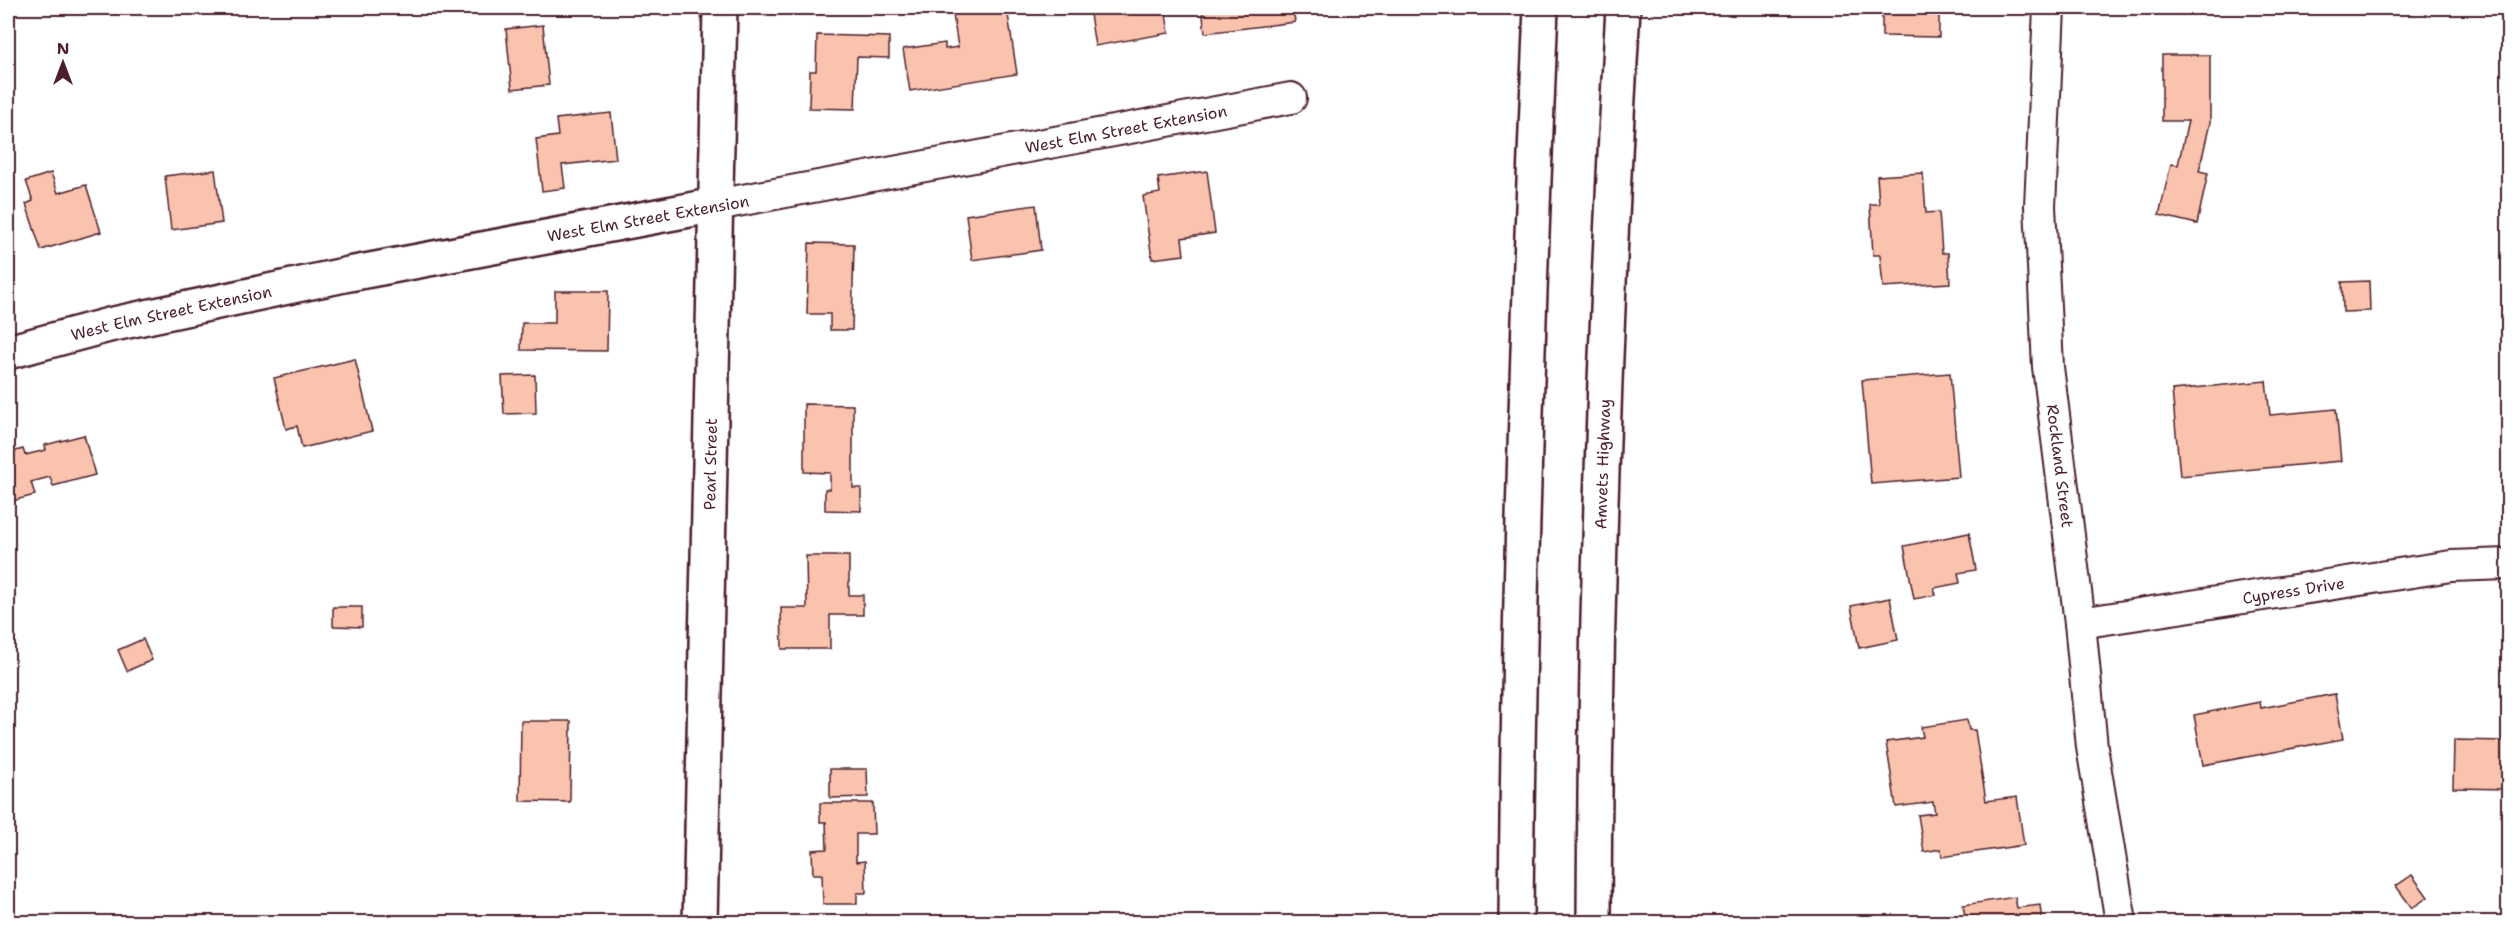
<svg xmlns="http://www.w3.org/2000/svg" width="2516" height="930" font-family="'Shantell Sans',sans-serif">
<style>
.building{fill:#fac3ad;stroke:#4a1f2b;stroke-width:1.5}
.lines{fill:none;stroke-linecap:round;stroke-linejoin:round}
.minor-casing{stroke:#4a1f2b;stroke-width:34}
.tertiary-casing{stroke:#4a1f2b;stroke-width:38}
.motorway-casing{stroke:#4a1f2b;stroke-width:38}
.minor{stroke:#fff;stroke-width:30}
.tertiary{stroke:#fff;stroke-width:33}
.motorway{stroke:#fff;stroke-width:33}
.labels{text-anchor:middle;stroke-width:5;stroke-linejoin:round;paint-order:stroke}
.street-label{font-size:16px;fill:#4a1f2b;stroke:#fff}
</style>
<rect width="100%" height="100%" fill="#fff"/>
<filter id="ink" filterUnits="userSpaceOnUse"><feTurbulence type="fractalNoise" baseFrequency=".0167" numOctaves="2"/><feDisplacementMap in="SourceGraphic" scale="12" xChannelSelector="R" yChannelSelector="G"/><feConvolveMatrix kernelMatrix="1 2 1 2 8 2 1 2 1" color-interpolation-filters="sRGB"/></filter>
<g filter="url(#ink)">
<g class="building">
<polygon points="952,8 1007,8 1017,74 910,91 903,49 945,43 945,49 958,47"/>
<polygon points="1089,8 1165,8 1169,33 1095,46"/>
<polygon points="1202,8 1293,8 1295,22 1205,33"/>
<polygon points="1882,8 1939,8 1939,37 1882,36"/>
<polygon points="543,25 549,85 512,89 506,29"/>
<polygon points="817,35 889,37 889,58 857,57 855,109 809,108 810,71 816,71"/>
<polygon points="2162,55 2210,55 2210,123 2199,171 2208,173 2197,224 2159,215 2171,164 2178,165 2188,121 2162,121"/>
<polygon points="611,113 616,159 562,165 565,188 542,191 536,139 558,136 556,119"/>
<polygon points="215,170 222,223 171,230 165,176"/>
<polygon points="1207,171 1215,233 1182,238 1184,255 1152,259 1143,196 1160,193 1158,178"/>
<polygon points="51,173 58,193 86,185 101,232 41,250 26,204 33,201 26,181"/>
<polygon points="1923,173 1926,213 1939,212 1942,253 1948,253 1950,283 1883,287 1880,255 1873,255 1870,204 1879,204 1877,176"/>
<polygon points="1036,205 1041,250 972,260 966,215"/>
<polygon points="809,243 854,244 852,330 830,330 830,314 807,314"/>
<polygon points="2369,281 2370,311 2343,312 2342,282"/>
<polygon points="555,291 608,291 607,351 521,350 522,323 555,323"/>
<polygon points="355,359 372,431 302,448 297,426 286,429 274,378"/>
<polygon points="1950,373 1959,477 1871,484 1862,380"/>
<polygon points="535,375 536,413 504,414 502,376"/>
<polygon points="2266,381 2270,415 2336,409 2341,461 2180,476 2172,390"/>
<polygon points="804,404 853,405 853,488 861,488 861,511 825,510 825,489 830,489 830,473 804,472"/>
<polygon points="84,435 95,475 53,486 50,477 31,482 35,495 8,502 8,453 23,449 25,455 46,450 45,445"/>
<polygon points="1969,533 1976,570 1958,573 1960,583 1934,588 1936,595 1914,599 1904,546"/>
<polygon points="806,556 849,556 849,595 863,595 863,615 830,615 830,649 782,649 781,608 807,608"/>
<polygon points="1890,598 1898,640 1859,648 1851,606"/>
<polygon points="333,607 362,607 362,627 333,626"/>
<polygon points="143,639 152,660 127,671 118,650"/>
<polygon points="2335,694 2343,739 2203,765 2194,715 2260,702 2261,708"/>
<polygon points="1967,720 1969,730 1975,730 1986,801 2017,797 2024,845 1942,857 1941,849 1924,852 1918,815 1935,813 1933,802 1896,807 1886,742 1923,737 1921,727"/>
<polygon points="521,721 571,721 570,802 520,801"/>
<polygon points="2454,740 2508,741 2508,789 2453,788"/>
<polygon points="830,769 867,769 868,797 830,798"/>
<polygon points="820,803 873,803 874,834 856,834 856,862 865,861 866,893 857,893 857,904 823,904 822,874 813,874 812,850 827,849 826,822 820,822"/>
<polygon points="2412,875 2428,897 2412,908 2396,886"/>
<polygon points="2015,897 2017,908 2040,905 2042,922 1966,922 1963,905"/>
</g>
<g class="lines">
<defs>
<g id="minor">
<path id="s1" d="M2049,8L2040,206L2048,367L2080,623L2092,747L2121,922"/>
<path id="s2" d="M716,205L1291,98"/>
<path id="s3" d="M2080,623L2451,566L2508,564"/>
</g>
<g id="tertiary">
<path id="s4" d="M8,352L109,325L349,274L716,205"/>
<path id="s5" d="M700,922L720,8"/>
</g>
<g id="motorway">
<path d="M1516,922C1518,617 1528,312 1541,8"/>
<path id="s6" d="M1594,922C1595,617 1605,312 1623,8"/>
</g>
</defs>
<use href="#minor" class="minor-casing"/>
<use href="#tertiary" class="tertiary-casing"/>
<use href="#motorway" class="motorway-casing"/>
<use href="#minor" class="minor"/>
<use href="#tertiary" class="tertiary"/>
<use href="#motorway" class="motorway"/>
</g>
</g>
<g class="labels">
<g class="street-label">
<text dy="6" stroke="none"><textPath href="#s2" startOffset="417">West Elm Street Extension</textPath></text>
<text transform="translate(648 218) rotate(-10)" y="6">West Elm Street Extension</text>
<text dy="6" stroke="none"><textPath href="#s4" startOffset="168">West Elm Street Extension</textPath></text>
<text dy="6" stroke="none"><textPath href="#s5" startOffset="458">Pearl Street</textPath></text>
<text dy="6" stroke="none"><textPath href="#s6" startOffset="458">Amvets Highway</textPath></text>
<text dy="6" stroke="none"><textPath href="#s1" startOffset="459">Rockland Street</textPath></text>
<text dy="6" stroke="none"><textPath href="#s3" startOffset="216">Cypress Drive</textPath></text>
</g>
</g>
<rect width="2516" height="930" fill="none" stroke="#fff" stroke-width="30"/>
<rect x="15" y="15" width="2486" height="900" fill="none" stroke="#4a1f2b" stroke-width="2" filter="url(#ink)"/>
<g transform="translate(63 63)" stroke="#ffffff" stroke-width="4.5" paint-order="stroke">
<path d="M0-4.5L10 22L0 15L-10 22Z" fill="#4a1f2b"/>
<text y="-9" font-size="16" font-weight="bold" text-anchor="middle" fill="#4a1f2b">N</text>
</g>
</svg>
